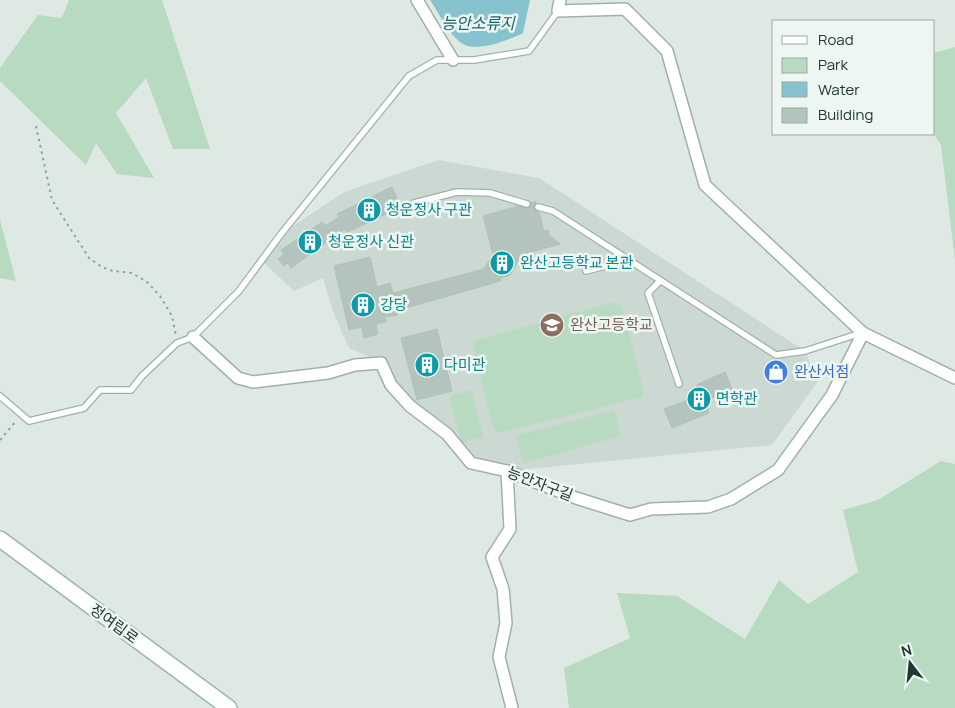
<svg xmlns="http://www.w3.org/2000/svg" width="955" height="708" font-family="Manrope,'Noto Sans KR',sans-serif">
<style>
.built{fill:#ccd9d3}
.green{fill:#b7dac0}
.water{fill:#86c3ce}
.building{fill:#b3c4bd;stroke:#b1c2bb}
.lines{fill:none;stroke-linecap:round;stroke-linejoin:round}
.lane-casing{stroke:#a1b0ab;stroke-width:8}
.street-casing{stroke:#a1b0ab;stroke-width:14}
.secondary-casing{stroke:#9db5ac;stroke-width:18}
.path{stroke:#7fac9e;stroke-width:2;stroke-dasharray:2.5 4;stroke-linecap:butt}
.lane{stroke:#fff;stroke-width:5.5}
.street{stroke:#fff;stroke-width:11}
.secondary{stroke:#fff;stroke-width:15}
.labels{text-anchor:middle;stroke-width:5;stroke-linejoin:round;paint-order:stroke}
.culture-label{font-size:15px;fill:#0d838f;stroke:#eef6f2;text-anchor:start}
.education-label{font-size:15px;fill:#785e54;stroke:#eef6f2;text-anchor:start}
.shop-label{font-size:15px;fill:#366cbe;stroke:#eef6f2;text-anchor:start}
.street-label{font-size:15px;fill:#203832;stroke:#eef6f2}
.water-label{font-size:16px;font-style:italic;fill:#1c6472;stroke:#eef6f2}
</style>
<rect width="100%" height="100%" fill="#dee9e4"/>
<polygon class="built" points="438,160 539,178 805,351 818,381 772,445 507,471 467,458 410,406 381,363 349,348 333,311 323,278 294,291 262,261 281,234 344,192"/>
<g class="green">
<polygon points="69,0 162,0 210,149 173,149 146,78 116,113 154,178 117,174 96,143 86,165 0,81 0,68 38,15 62,18"/>
<polygon points="955,47 955,260 941,145 934,134 934,53"/>
<polygon points="0,220 16,281 0,278"/>
<polygon points="614,302 622,307 643,388 642,397 498,433 492,424 473,345 474,341"/>
<polygon points="471,390 483,437 461,443 449,396"/>
<polygon points="614,410 621,436 523,463 516,436"/>
<polygon points="941,461 955,464 955,708 569,708 564,668 630,638 617,593 677,596 745,639 779,580 808,604 858,572 843,510 878,500"/>
</g>
<path class="water" d="M430,0H530L523,33C511,39 476,53 463,44C449,35 439,13 430,0Z"/>
<g class="building">
<polygon points="392,187 401,207 346,233 345,229 291,268 288,263 284,266 278,259 284,254 281,250 322,222 325,226 339,217 337,214"/>
<polygon points="536,201 533,208 539,212 544,231 548,230 549,235 560,244 521,255 514,269 509,276 500,278 501,281 399,310 397,315 385,317 386,322 376,324 378,334 364,338 362,327 349,330 334,266 370,257 377,287 390,283 393,293 484,269 493,254 483,216 518,206 529,208 531,203"/>
<polygon points="437,329 452,391 417,400 401,338"/>
<polygon points="725,372 732,389 705,401 709,413 672,428 664,409 690,399 698,384"/>
</g>
<g class="lines">
<defs>
<g id="lane">
<polyline points="414,203 457,192 490,193 527,204"/>
<polyline points="538,207 553,211 776,355 805,351 861,333"/>
<polyline points="586,271 628,260"/>
<polyline points="660,281 648,293 679,384"/>
<polyline points="0,396 29,421 84,408 100,390 131,390 142,376 177,343 193,337 239,291 281,234 409,76 437,60 474,60 529,51 558,11"/>
</g>
<g id="street">
<polyline points="417,0 453,60"/>
<polyline points="560,0 558,11 625,9 667,51 705,185 863,333 955,378"/>
<polyline points="193,337 238,378 253,382 328,373 355,365 381,363 391,385 410,406 447,434 471,463 507,471 576,498 630,515 651,509 708,507 731,499 778,470 832,395 863,333"/>
<polyline points="507,471 510,529 492,557 503,589 506,623 499,657 512,708"/>
</g>
<polyline id="secondary" points="0,539 229,708"/>
</defs>
<use href="#lane" class="lane-casing"/>
<use href="#street" class="street-casing"/>
<use href="#secondary" class="secondary-casing"/>
<g class="path">
<polyline points="36,126 52,200 89,258 102,267 113,271 132,273 147,282 160,296 172,316 176,336"/>
<polyline points="0,440 16,421"/>
</g>
<use href="#lane" class="lane"/>
<use href="#street" class="street"/>
<use href="#secondary" class="secondary"/>
</g>
<defs>
<symbol id="building-disc" viewBox="-11 -11 22 22"><circle r="9.5" fill="#0f9aa8" stroke="#eef6f2"/><path d="M-4-6H4V6H1V3H-1V6H-4ZM-2.5-4.3h1.7v1.8h-1.7ZM.8-4.3h1.7v1.8H.8ZM-2.5-1h1.7V.8h-1.7ZM.8-1h1.7V.8H.8Z" fill="#fff"/></symbol>
<symbol id="school-disc" viewBox="-11 -11 22 22"><circle r="9.5" fill="#8d6e63" stroke="#eef6f2"/><path d="M0-5L7-2L0 1L-7-2ZM-4 1L0 2.5L4 1V4Q0 6-4 4Z" fill="#fff"/></symbol>
<symbol id="shop-disc" viewBox="-11 -11 22 22"><circle r="9.5" fill="#3f7fe0" stroke="#eef6f2"/><path d="M-5-2.5h2.3a2.7 3.5 0 0 1 5.4 0H5L5.5 6h-11ZM-1.5-2.5h3a1.5 2.3 0 0 0-3 0Z" fill="#fff"/></symbol>
</defs>
<g fill-rule="evenodd">
<use href="#building-disc" x="355" y="196" width="28" height="28"/>
<use href="#building-disc" x="296" y="228" width="28" height="28"/>
<use href="#building-disc" x="488" y="249" width="28" height="28"/>
<use href="#building-disc" x="349" y="291" width="28" height="28"/>
<use href="#school-disc" x="538" y="311" width="28" height="28"/>
<use href="#building-disc" x="413" y="351" width="28" height="28"/>
<use href="#shop-disc" x="762" y="358" width="28" height="28"/>
<use href="#building-disc" x="685" y="385" width="28" height="28"/>
</g>
<g class="labels">
<g class="culture-label">
<text x="386" y="215">청운정사 구관</text>
<text x="328" y="247">청운정사 신관</text>
<text x="520" y="268">완산고등학교 본관</text>
<text x="380" y="310">강당</text>
<text x="444" y="370">다미관</text>
<text x="716" y="404">면학관</text>
</g>
<g class="education-label">
<text x="570" y="330">완산고등학교</text>
</g>
<g class="shop-label">
<text x="794" y="377">완산서점</text>
</g>
<g class="street-label">
<text transform="translate(540 484) rotate(21)" y="5">능안자구길</text>
<text transform="translate(114 624) rotate(36)" y="5">정여립로</text>
</g>
<g class="water-label">
<text x="478" y="29">능안소류지</text>
</g>
</g>
<rect x="772" y="20" width="162" height="115" fill="#eef6f2" stroke="#9caaa5"/>
<rect x="782" y="36" width="25" height="8" fill="#ffffff" stroke="#9caaa5"/>
<text x="818" y="45" font-size="15" fill="#203832">Road</text>
<rect x="782" y="58" width="25" height="15" fill="#b7dac0" stroke="#9caaa5"/>
<text x="818" y="70" font-size="15" fill="#203832">Park</text>
<rect x="782" y="82" width="25" height="15" fill="#86c3ce" stroke="#9caaa5"/>
<text x="818" y="95" font-size="15" fill="#203832">Water</text>
<rect x="782" y="108" width="25" height="15" fill="#b3c4bd" stroke="#9caaa5"/>
<text x="818" y="120" font-size="15" fill="#203832">Building</text>
<g transform="translate(910 663) rotate(344)" stroke="#eef6f2" stroke-width="4" paint-order="stroke">
<path d="M0-4L9 19L0 12L-9 19Z" fill="#203832"/>
<text y="-8" font-size="14" font-weight="bold" text-anchor="middle" fill="#203832">N</text>
</g>
</svg>
